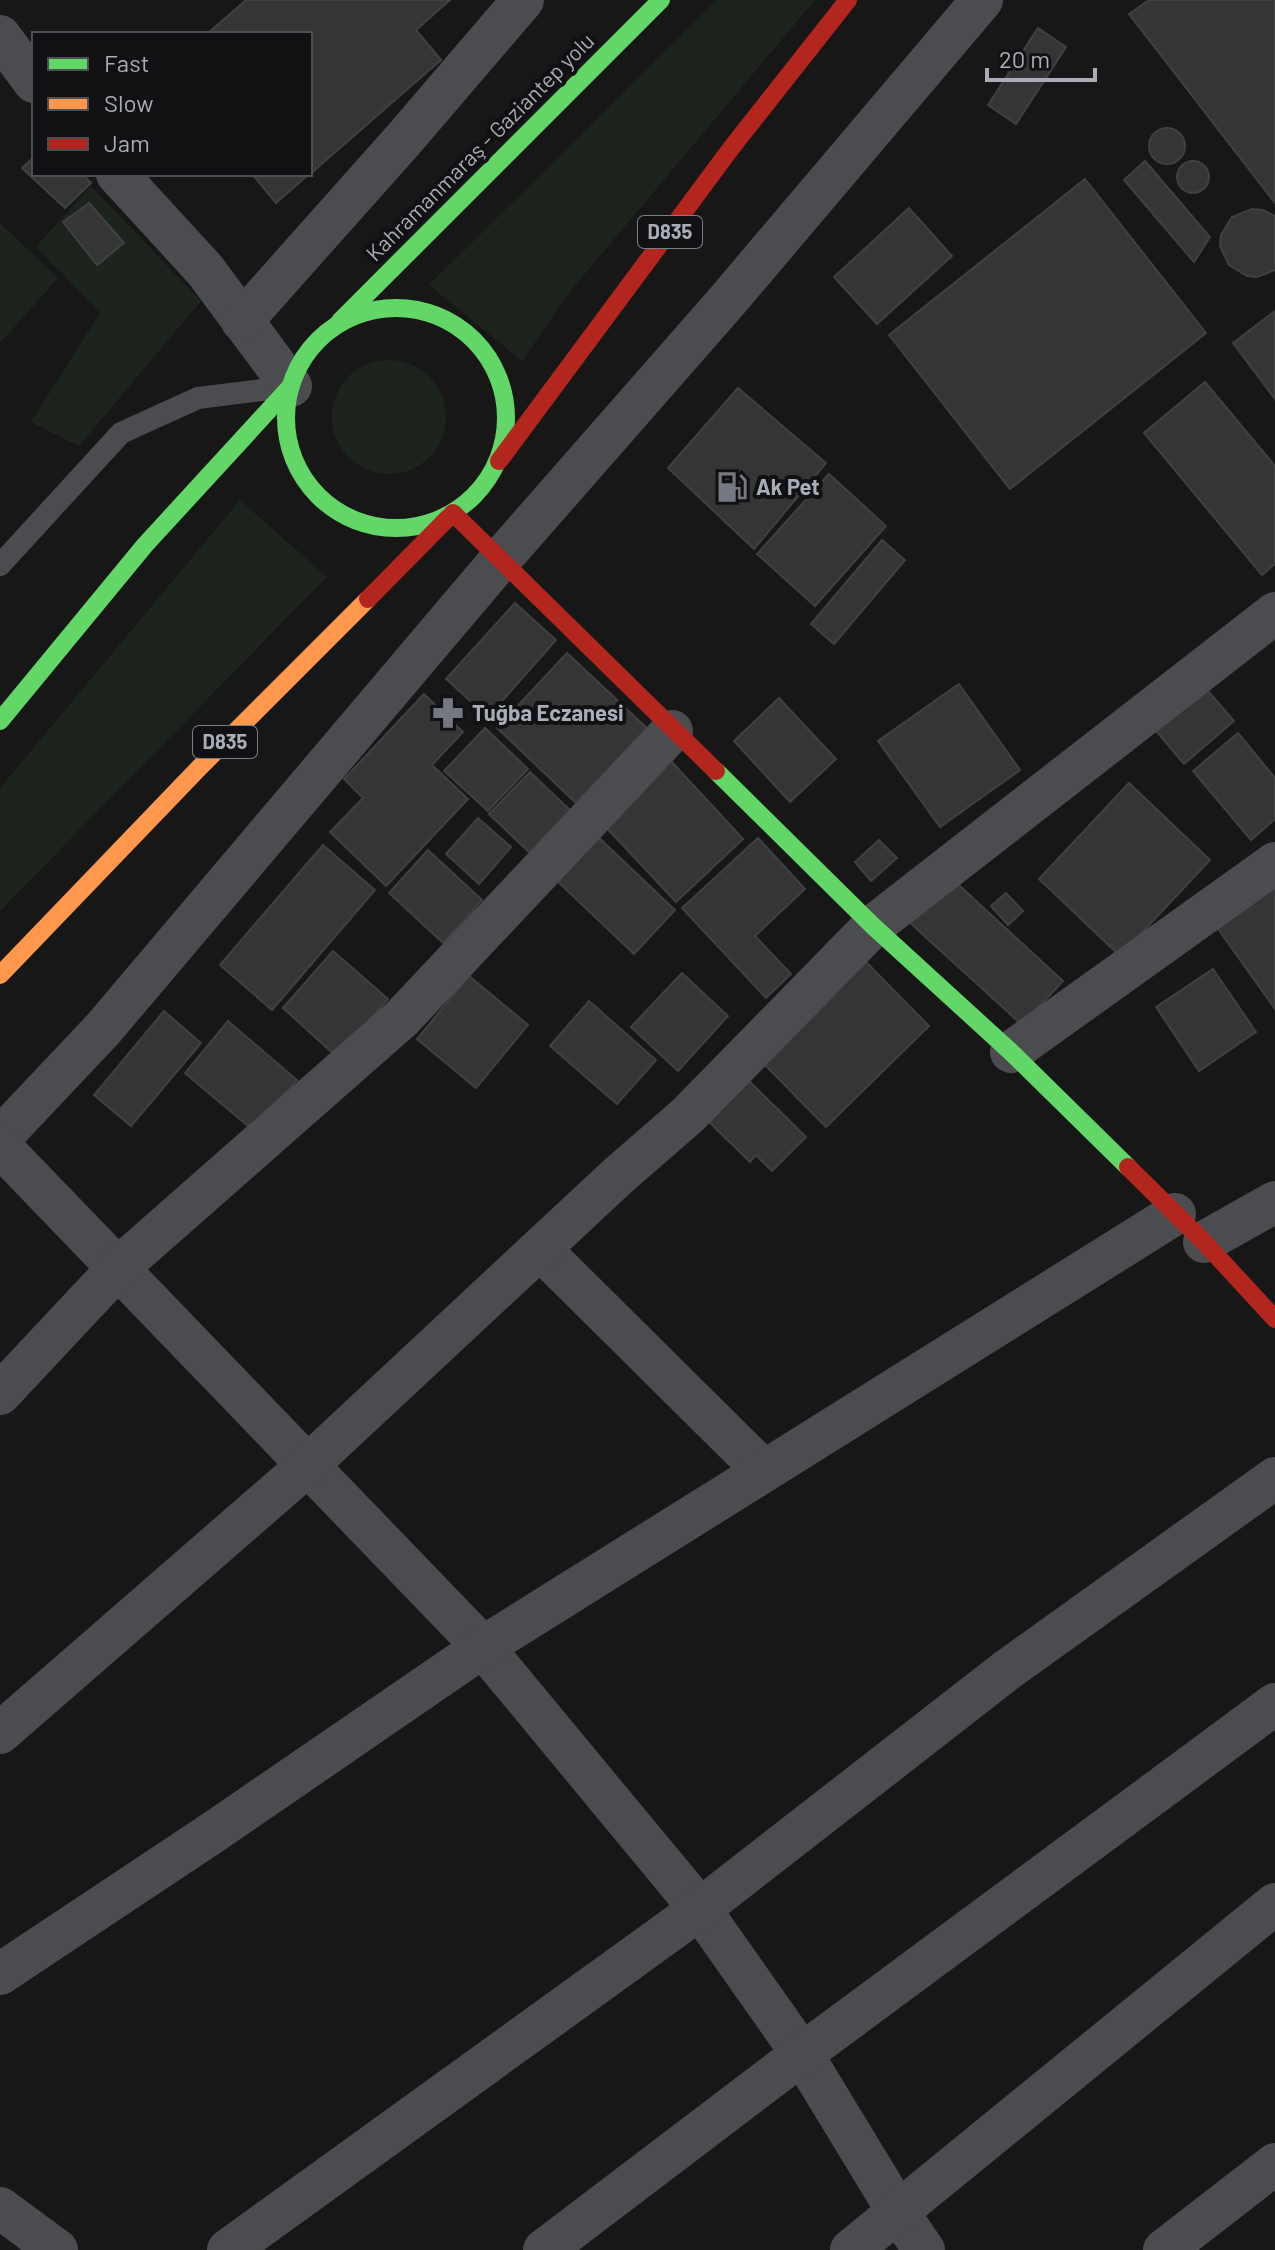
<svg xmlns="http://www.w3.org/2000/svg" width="1275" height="2250" font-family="Barlow,sans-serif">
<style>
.green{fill:#1d241e}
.building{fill:#353536;stroke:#3f4043;stroke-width:2}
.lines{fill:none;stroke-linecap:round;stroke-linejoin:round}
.lane{stroke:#4b4c50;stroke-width:22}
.street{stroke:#4b4c50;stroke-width:42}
.fast{stroke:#63d668;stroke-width:18}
.slow{stroke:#ff974d;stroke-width:18}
.jam{stroke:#b3261e;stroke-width:18}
.labels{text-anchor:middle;stroke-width:8;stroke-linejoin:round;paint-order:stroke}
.shield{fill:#111113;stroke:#7b7e86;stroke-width:2}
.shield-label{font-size:20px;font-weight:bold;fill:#a8adb8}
.street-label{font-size:22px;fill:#a8adb8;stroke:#111113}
.poi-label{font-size:22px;font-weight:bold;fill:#a8adb8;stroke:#111113;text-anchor:start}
</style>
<rect width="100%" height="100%" fill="#171717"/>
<g class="green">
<polygon points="717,0 815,0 568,294 522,361 429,285"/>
<polygon points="91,186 201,301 79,446 31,422 100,313 36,247"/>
<polygon points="0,223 58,278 0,343"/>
<circle cx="389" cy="417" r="57"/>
<polygon points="240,500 327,577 0,911 0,788"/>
</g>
<g class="building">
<polygon points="246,0 450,0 416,30 441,60 310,174 310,34 207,34"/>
<polygon points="1149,0 1275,0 1275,203 1129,14"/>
<polygon points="1038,28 1066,47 1016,124 988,105"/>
<circle cx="1167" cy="146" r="18"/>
<polygon points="34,157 34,174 82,174 91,183 65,208 22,168"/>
<polygon points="1145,161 1210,237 1194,262 1124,180"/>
<circle cx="1193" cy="177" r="16"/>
<polygon points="252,174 309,174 276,203"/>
<polygon points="1085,179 1206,333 1010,489 889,335"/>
<polygon points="89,203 124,243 97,265 63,222"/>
<polygon points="909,208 952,256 877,324 834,277"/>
<polygon points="1252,209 1263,210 1275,216 1275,270 1257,277 1247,276 1229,265 1220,246 1221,235 1232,217"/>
<polygon points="1275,311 1275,399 1233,343"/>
<polygon points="1205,382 1275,466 1275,564 1262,575 1144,433"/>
<polygon points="738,388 826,463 754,549 668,468"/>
<polygon points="829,474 886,526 815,606 757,554"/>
<polygon points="882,540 905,560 834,644 811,624"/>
<polygon points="515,603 556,640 488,717 446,679"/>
<polygon points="567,653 648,729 577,804 497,728"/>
<polygon points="1201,683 1234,721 1184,764 1152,726"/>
<polygon points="959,684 1020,770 940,827 878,741"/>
<polygon points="424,694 463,732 432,765 468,799 386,886 330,832 363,798 344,779"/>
<polygon points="779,698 836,759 790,802 734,741"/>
<polygon points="485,728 528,769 488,811 444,771"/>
<polygon points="1238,733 1275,778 1275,819 1251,840 1193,771"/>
<polygon points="671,761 743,839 676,902 603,824"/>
<polygon points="530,772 573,813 532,855 489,814"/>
<polygon points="1129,783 1210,860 1120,956 1039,879"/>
<polygon points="478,818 511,847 479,884 446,854"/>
<polygon points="595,834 675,910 634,954 554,878"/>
<polygon points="758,838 805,889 755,936 791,974 766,998 682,908"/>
<polygon points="879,840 897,858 871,881 855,862"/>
<polygon points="323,845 375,890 272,1010 220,965"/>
<polygon points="428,850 482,900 443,943 389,893"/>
<polygon points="949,876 1063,981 1022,1025 908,921"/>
<polygon points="1272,886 1275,891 1275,1009 1216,926"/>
<polygon points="1006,893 1023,911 1008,925 991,906"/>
<polygon points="333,951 388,999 337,1057 283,1008"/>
<polygon points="866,962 929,1026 826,1127 763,1063"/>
<polygon points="1213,969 1256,1032 1199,1071 1156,1007"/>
<polygon points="682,973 728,1016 678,1071 631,1027"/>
<polygon points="469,976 528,1025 476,1088 417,1039"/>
<polygon points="589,1001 656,1060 617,1104 550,1046"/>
<polygon points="164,1011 201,1043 131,1126 94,1095"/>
<polygon points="228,1021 297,1080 254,1131 185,1073"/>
<polygon points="746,1078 806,1137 772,1171 756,1155 750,1162 706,1119"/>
</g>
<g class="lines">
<polyline class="lane" points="0,565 121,433 198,398 286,387"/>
<g class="street">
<polyline points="0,36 34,82"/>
<polyline points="117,174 205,270 291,386"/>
<polyline points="242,321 404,139 523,0"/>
<polyline points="1011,1052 1275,863"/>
<polyline points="0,1138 103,1029 500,560 727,301 982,0"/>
<polyline points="0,1146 483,1647 700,1909 802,2054 898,2212 924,2250"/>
<polyline points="1204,1242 1275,1202"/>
<polyline points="540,1249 764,1471"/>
<polyline points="0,1394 119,1267 402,1018 672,731"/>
<polyline points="0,1733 308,1465 619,1175 688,1115 873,926 1275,613"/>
<polyline points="0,1974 215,1831 483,1647 1175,1214"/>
<polyline points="0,2208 57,2250"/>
<polyline points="228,2250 700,1909 1007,1670 1275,1478"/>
<polyline points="544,2250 802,2054 1275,1704"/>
<polyline points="851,2250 1275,1904"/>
<polyline points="1164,2250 1275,2164"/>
</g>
<g class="fast">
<circle cx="396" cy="418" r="110"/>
<polyline points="340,321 661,0"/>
<polyline points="0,721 145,545 291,386"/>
<polyline points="716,771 873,926 1011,1052 1128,1167"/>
</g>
<polyline class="slow" points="0,975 198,769 368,599"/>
<g class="jam">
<polyline points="499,461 732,147 848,0"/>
<polyline points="453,513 716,771"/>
<polyline points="368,599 449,517"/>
<polyline points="1128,1167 1204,1242 1275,1319"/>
</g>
</g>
<defs>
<symbol id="fuel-bare" viewBox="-9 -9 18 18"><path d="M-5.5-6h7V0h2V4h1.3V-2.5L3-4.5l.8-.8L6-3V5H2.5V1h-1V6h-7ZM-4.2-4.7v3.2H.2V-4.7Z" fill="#757880" stroke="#111113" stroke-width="2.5" paint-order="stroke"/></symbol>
<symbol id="pharmacy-bare" viewBox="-9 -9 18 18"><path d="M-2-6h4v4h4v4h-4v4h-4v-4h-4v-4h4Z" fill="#757880" stroke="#111113" stroke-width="2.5" paint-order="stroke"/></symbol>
</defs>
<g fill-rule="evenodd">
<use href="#fuel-bare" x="710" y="465" width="44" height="44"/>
<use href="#pharmacy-bare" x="426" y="691" width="44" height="44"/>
</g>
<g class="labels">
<g class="shield">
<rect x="638" y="216" width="64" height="32" rx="6"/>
<rect x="193" y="726" width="64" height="32" rx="6"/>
</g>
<g class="shield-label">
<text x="670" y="239">D835</text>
<text x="225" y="749">D835</text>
</g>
<g class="street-label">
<text transform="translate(480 147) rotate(-45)" y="8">Kahramanmaraş - Gaziantep yolu</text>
</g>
<g class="poi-label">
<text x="756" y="495">Ak Pet</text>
<text x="472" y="721">Tuğba Eczanesi</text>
</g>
</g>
<rect x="32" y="32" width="280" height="144" fill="#111113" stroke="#4d4f55" stroke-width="2"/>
<rect x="48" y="58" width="40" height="12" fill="#63d668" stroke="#4d4f55" stroke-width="2"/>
<text x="104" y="72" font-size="24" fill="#a8adb8">Fast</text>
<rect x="48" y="98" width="40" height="12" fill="#ff974d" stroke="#4d4f55" stroke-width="2"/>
<text x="104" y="112" font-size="24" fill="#a8adb8">Slow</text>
<rect x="48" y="138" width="40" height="12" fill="#b3261e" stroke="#4d4f55" stroke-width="2"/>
<text x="104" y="152" font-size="24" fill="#a8adb8">Jam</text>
<path d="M987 68v12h108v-12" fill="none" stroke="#a8adb8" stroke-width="4"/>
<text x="999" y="68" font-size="24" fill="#a8adb8" stroke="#111113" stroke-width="6" paint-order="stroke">20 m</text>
</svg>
